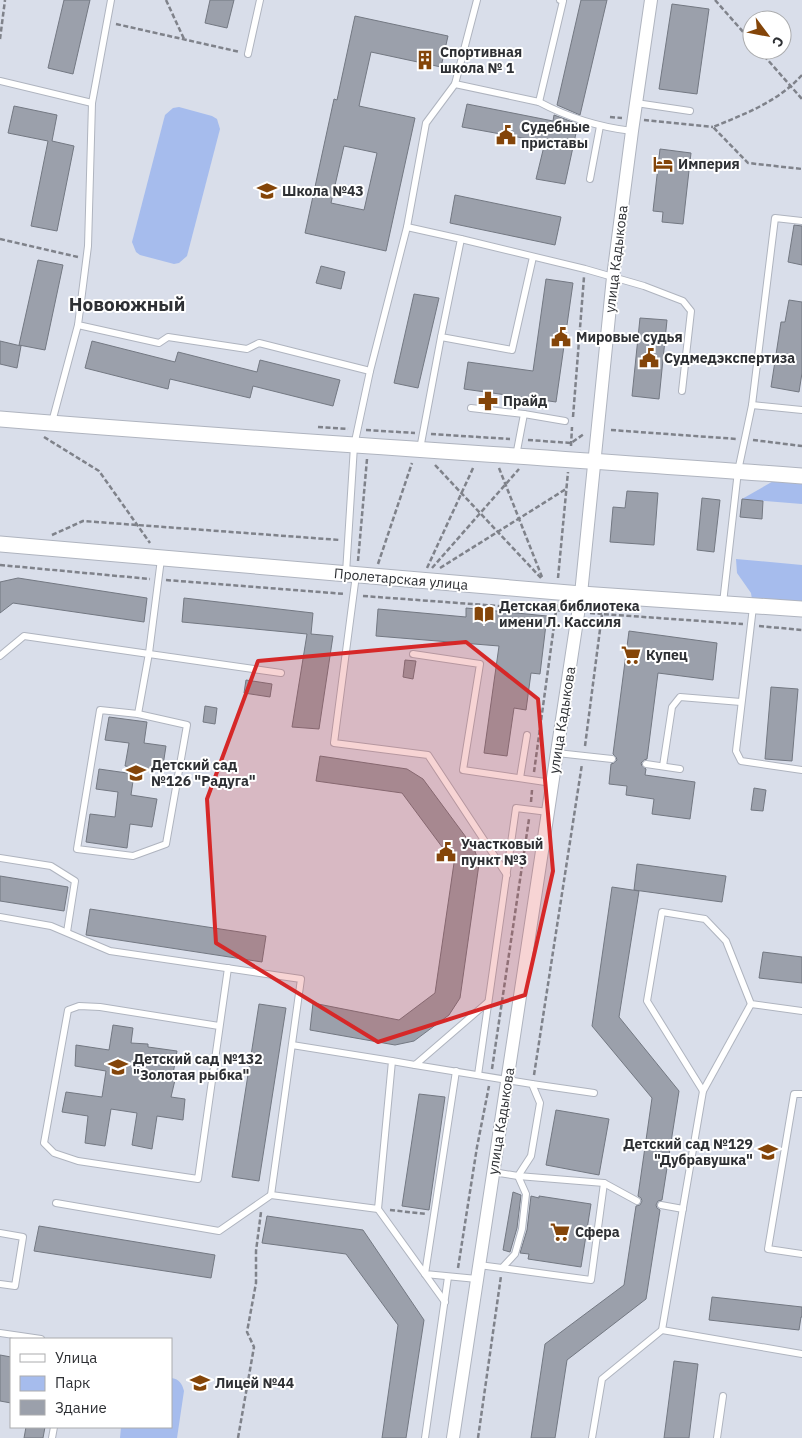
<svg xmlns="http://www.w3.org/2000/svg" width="802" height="1438" font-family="'IBM Plex Sans',sans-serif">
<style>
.green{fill:#a6bced}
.building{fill:#9ba0ab;stroke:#737882;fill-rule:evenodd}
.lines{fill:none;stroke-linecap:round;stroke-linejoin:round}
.service-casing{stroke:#afb4bf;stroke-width:8}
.minor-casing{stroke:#afb4bf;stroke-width:14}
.tertiary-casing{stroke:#afb4bf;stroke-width:17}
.path{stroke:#7f828a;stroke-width:2.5;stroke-dasharray:5 2.5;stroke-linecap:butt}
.service{stroke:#fff;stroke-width:6}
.minor{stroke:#fff;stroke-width:12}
.tertiary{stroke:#fff;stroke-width:15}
.marked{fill:#d62828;fill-opacity:0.2;stroke:#d62828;stroke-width:4;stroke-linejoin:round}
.labels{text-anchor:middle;stroke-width:4;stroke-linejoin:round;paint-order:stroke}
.poi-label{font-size:14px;font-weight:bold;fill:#2e3034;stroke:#fff;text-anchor:start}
.street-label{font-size:14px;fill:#2e3034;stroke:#fff}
.district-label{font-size:19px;font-weight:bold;fill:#2e3034;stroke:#fff}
</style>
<rect width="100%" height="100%" fill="#d9deea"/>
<g class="green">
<polygon points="179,107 212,116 217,119 220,129 187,256 179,263 174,264 140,255 136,252 132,242 165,115 173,108"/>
<polygon points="784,475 802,476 802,504 742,499"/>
<polygon points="736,559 802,565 802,609 753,606 751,593 737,573"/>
<path d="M171,1378C179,1379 182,1383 184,1391L177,1438H120L121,1427H171Z"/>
</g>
<g class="building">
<polygon points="64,0 90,0 73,74 48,68"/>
<polygon points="210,0 234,0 227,28 205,23"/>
<polygon points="581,0 607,0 580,115 557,105"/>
<polygon points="672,4 709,9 697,94 659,89"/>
<path d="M355,16L448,36L441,67L371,52L359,106L415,118L386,251L305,233L334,99L337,100ZM344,146L377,153L364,210L331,203Z"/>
<polygon points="467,104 553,121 554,115 578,124 565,184 536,179 545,142 462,127"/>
<polygon points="14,106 57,115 52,141 74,146 57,231 31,226 48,141 8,133"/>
<polygon points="660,149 691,153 683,224 662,222 663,212 653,211"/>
<polygon points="455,195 561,217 555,245 450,223"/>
<polygon points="794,225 802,226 802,265 788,262"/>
<polygon points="38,260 63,265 45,350 19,345"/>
<polygon points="321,266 345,272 341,289 316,283"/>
<polygon points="546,279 573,283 556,402 464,389 468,362 533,371"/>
<polygon points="414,294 439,298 418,388 394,383"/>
<polygon points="789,300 802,302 802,373 799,392 771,387 781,322 785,322"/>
<polygon points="640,318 667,320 659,399 632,396"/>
<polygon points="0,341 21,346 17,368 0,364"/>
<polygon points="92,341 175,362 178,352 257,372 260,360 340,380 333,406 253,386 250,398 170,379 168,389 85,368"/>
<polygon points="627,491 658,493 654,545 610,542 613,507 625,508"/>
<polygon points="702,498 720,500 714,552 697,550"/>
<polygon points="742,499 763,501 762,519 740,517"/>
<polygon points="18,578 147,598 144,622 13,603 0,613 0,582"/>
<polygon points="184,598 313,613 311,634 333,636 319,729 292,727 307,634 182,622"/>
<polygon points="466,608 547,616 540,674 531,673 526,710 514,708 507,756 484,753 499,646 376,636 378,609 466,617"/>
<polygon points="629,631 717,643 713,680 658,673 647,759 644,760 641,763 642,766 646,769 645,775 695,782 690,819 652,814 654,799 626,795 627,786 609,784 611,764 614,763 617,760 616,757 613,754"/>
<polygon points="405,660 416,661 413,679 403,677"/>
<polygon points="246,680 272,684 270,697 244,693"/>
<polygon points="771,687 798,689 792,761 765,759"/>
<polygon points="205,706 217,708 215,724 203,722"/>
<polygon points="109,717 147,722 144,743 166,746 162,772 125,766 129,743 105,740"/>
<polygon points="320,756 407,769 423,779 474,848 479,864 460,998 449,1015 414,1041 395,1045 310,1030 313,1003 399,1020 435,993 454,863 402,793 316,781"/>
<polygon points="99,769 134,774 131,795 157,799 152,827 130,824 127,848 86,842 90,814 115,817 118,792 96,789"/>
<polygon points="754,788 766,790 763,811 751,810"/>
<polygon points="637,864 726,876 722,902 634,890"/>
<polygon points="0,876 68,887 64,911 0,901"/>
<polygon points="612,887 639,891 619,1017 679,1091 662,1200 658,1201 656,1205 657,1208 660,1210 646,1299 567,1360 555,1438 531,1438 545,1344 624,1285 636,1206 640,1205 642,1201 641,1198 638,1196 652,1098 592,1026"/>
<polygon points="90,909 266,936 262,962 86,935"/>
<polygon points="763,952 802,957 802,983 759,978"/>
<polygon points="259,1004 286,1008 259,1181 232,1177"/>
<polygon points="113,1025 133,1028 131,1043 148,1044 148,1047 177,1051 172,1080 175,1080 171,1097 185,1099 183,1120 157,1116 152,1149 132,1145 137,1113 111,1109 105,1146 85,1143 88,1116 62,1112 66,1092 102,1097 106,1071 75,1066 76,1045 109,1050"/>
<polygon points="419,1094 445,1097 429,1210 402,1206"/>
<polygon points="556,1110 609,1119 599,1175 546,1165"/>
<polygon points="513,1192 521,1195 517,1228 510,1252 503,1250"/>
<polygon points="531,1196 539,1198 539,1196 591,1204 581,1267 528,1259 529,1254 520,1253 527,1230"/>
<polygon points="267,1216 363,1230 424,1320 406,1438 382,1438 398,1325 346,1254 262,1243"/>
<polygon points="39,1226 215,1255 211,1278 34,1251"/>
<polygon points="712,1297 802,1307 802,1317 801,1317 799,1330 709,1320"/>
<polygon points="0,1355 11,1357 11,1403 0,1401"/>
<polygon points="674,1361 698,1364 689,1438 664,1438"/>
<polygon points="26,1427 45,1427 43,1438 24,1438"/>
</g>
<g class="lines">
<defs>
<g id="service">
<polyline points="111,0 92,103 88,246 78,325 159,343 168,337 247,349 259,343 370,371"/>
<polyline points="248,54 260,0"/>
<polyline points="0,81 92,103"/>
<polyline points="455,84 539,102 563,1 560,0"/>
<path d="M539,102C569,118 598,127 632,131"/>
<polyline points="636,103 690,111"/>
<polyline points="590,179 600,126"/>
<polyline points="407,227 461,239 441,337 512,350 533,257"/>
<polyline points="461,239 585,269 644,286 683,301 691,311 682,391"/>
<polyline points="752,405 802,410"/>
<polyline points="471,408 524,414 565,421"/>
<polyline points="52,422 78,325"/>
<polyline points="420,449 441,337"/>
<polyline points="516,456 524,414"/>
<polyline points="346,573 354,446 370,371 407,227 426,123 455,84 477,0"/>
<polyline points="356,575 334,743 428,755 507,875"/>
<polyline points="723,603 738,471 752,405 775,218 802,221"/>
<polyline points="753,607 736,751 741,761 802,770"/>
<polyline points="413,654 480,664 463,770 552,783"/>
<polyline points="0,656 24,636 281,673"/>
<polygon points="100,710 138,714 187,725 166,844 133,856 77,849"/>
<polyline points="138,714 149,653 161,559"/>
<polyline points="557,753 612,759"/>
<polyline points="646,764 680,769"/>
<polyline points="663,766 672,707 680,697 741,702"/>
<polyline points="520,778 527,735"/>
<polyline points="0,858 51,866 75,881 67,932"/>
<polyline points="0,917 51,926 110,951 301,979 271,1195"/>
<polyline points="219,1026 100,1007 79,1006 68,1010 44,1143 54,1153 78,1161 198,1179 228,968"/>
<polyline points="392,1061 415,1065 488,1002"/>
<polyline points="415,1065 532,1084 540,1103 531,1156 518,1176 526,1194 522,1229 515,1254 502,1268"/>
<polyline points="456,1071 425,1274 477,1279"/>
<polyline points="478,1075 516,808 548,812"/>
<polyline points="532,1084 594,1093"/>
<polyline points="703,1091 751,1004"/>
<polyline points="802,1094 794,1094 768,1249 802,1254"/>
<polyline points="493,1172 518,1176 604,1183 637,1201"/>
<polyline points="56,1203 219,1231 271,1195 378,1209 392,1061 292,1045"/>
<polyline points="661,1205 683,1209"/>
<polyline points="378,1209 445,1302"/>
<polyline points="0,1233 23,1237 15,1286 0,1284"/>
<polyline points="479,1265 591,1280 604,1183"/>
<polyline points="662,1330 802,1354"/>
<polyline points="0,1333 41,1339"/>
<polyline points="52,1438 54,1427"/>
<polyline points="425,1438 448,1277"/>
<polyline points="592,1438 602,1379 662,1330 703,1091 647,1001 662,912 705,919 726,941 751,1004 802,1011"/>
<polyline points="717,1438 723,1396"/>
</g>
<polyline id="minor" points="453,1438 581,594 613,277 632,131 651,0"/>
<g id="tertiary">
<path d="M0,419C267,441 535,456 802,476"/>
<polyline points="0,544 581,594 802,609"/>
</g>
</defs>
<use href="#service" class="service-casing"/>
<use href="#minor" class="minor-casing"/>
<use href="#tertiary" class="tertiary-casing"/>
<g class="path">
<polyline points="166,0 184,39"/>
<polyline points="715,0 752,42"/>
<polyline points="116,24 240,52"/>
<polyline points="0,39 5,0"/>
<polyline points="759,50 802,99"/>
<path d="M802,75C779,101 745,114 713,127L748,163L802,169"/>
<polyline points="610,117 622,118"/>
<polyline points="644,120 713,127"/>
<polyline points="0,239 78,257"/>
<polyline points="573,417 584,277"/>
<polyline points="318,427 348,429"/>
<polyline points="366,430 415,433"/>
<polyline points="611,430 737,439"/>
<polyline points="431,434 510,439"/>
<polyline points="44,437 99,471 150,543"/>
<polyline points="528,440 571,443 584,434"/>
<polyline points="753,440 802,446"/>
<polyline points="571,446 572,427"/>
<polyline points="435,465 541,578"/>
<polyline points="499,468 542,577"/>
<polyline points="52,535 83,521 340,540"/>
<polyline points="358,561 367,459"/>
<polyline points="378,564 412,463"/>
<polyline points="0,565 150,579"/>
<polyline points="427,568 474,466"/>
<polyline points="432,568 519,469"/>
<polyline points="440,568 566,489"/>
<polyline points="558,578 568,472"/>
<polyline points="166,580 345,594"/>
<polyline points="363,596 567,611"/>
<polyline points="590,613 602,614"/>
<polyline points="759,626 802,630"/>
<polyline points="585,746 602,614 743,624"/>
<polyline points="534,772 557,604"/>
<polyline points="531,802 532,790"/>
<polyline points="492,1069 529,819"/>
<polyline points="534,1075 582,764"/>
<polyline points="390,1210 426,1214"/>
<polyline points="458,1268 477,1147 489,1086"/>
<polyline points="238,1438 254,1347 247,1332 256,1283 256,1251 261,1212"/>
<polyline points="478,1438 501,1276"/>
</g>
<use href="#service" class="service"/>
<use href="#minor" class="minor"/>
<use href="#tertiary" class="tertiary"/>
</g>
<path class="marked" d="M466,642L538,699L553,871L525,995L378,1042L216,943L207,799L258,661Z"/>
<defs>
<symbol id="building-bare" viewBox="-9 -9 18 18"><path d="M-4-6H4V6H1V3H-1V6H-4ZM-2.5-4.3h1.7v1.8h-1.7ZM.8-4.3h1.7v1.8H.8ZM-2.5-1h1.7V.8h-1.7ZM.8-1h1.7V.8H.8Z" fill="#844509" stroke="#fff" stroke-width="2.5" paint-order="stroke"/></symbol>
<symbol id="civic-bare" viewBox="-9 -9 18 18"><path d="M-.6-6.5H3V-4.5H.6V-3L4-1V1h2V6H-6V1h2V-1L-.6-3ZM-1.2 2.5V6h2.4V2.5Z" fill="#844509" stroke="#fff" stroke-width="2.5" paint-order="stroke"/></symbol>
<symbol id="hotel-bare" viewBox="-9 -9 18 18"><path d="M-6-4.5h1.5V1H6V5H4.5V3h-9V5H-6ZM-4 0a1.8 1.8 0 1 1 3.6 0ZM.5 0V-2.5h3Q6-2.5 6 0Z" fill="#844509" stroke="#fff" stroke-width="2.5" paint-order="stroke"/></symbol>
<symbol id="school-bare" viewBox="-9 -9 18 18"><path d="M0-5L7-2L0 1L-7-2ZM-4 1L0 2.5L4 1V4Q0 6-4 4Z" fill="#844509" stroke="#fff" stroke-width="2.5" paint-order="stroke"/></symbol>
<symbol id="pharmacy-bare" viewBox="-9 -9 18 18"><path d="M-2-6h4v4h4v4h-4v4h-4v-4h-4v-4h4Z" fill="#844509" stroke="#fff" stroke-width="2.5" paint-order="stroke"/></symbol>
<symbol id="library-bare" viewBox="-9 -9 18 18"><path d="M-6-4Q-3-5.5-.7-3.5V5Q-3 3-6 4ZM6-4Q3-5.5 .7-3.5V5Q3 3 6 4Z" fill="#844509" stroke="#fff" stroke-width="2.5" paint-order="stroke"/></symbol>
<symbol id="supermarket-bare" viewBox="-9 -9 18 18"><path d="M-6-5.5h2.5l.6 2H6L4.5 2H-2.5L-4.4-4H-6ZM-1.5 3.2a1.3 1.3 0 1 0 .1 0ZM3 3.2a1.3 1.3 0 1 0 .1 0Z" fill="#844509" stroke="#fff" stroke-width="2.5" paint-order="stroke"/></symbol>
</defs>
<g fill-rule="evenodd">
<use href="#building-bare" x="411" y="46" width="28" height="28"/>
<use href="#civic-bare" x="492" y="121" width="28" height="28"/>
<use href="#hotel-bare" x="649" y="150" width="28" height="28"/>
<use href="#school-bare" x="253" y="177" width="28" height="28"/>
<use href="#civic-bare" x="547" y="323" width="28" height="28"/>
<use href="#civic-bare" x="635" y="344" width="28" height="28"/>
<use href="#pharmacy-bare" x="474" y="387" width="28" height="28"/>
<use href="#library-bare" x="470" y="600" width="28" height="28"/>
<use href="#supermarket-bare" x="617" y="641" width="28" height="28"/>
<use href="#school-bare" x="122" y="759" width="28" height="28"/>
<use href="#civic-bare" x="432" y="838" width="28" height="28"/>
<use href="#school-bare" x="104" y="1053" width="28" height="28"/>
<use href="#school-bare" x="754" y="1138" width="28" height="28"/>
<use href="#supermarket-bare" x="546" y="1218" width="28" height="28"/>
<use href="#school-bare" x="186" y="1369" width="28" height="28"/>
</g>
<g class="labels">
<g class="poi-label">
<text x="440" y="57">Спортивная<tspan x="440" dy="16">школа № 1</tspan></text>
<text x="521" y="132">Судебные<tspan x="521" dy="16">приставы</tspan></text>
<text x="678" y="169">Империя</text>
<text x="282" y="196">Школа №43</text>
<text x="576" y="342">Мировые судья</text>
<text x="664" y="363">Судмедэкспертиза</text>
<text x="503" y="406">Прайд</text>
<text x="499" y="611">Детская библиотека<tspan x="499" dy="16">имени Л. Кассиля</tspan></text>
<text x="646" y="660">Купец</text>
<text x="151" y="770">Детский сад<tspan x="151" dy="16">№126 "Радуга"</tspan></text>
<text x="461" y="849">Участковый<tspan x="461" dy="16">пункт №3</tspan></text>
<text x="133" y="1064">Детский сад №132<tspan x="133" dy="16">"Золотая рыбка"</tspan></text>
<text x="753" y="1149" text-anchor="end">Детский сад №129<tspan x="753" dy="16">"Дубравушка"</tspan></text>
<text x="575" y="1237">Сфера</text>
<text x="215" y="1388">Лицей №44</text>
</g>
<g class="street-label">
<text transform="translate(616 259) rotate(-83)" y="5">улица Кадыкова</text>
<text transform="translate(401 579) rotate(5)" y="5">Пролетарская улица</text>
<text transform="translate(562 720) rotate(-81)" y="5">улица Кадыкова</text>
<text transform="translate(501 1121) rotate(-81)" y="5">улица Кадыкова</text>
</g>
<g class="district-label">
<text x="127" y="311">Новоюжный</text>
</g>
</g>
<rect x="10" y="1338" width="162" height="90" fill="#ffffff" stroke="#abacae"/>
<rect x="20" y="1354" width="25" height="8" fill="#ffffff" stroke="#abacae"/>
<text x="55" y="1363" font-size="15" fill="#2e3034">Улица</text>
<rect x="20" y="1376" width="25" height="15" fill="#a6bced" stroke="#abacae"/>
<text x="55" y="1388" font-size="15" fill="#2e3034">Парк</text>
<rect x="20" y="1400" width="25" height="15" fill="#9ba0ab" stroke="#abacae"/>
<text x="55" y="1413" font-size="15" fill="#2e3034">Здание</text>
<g transform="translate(767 35) rotate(122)"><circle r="24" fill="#ffffff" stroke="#abacae"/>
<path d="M0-4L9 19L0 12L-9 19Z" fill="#844509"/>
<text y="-8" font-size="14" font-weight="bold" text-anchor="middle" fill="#2e3034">С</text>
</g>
</svg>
